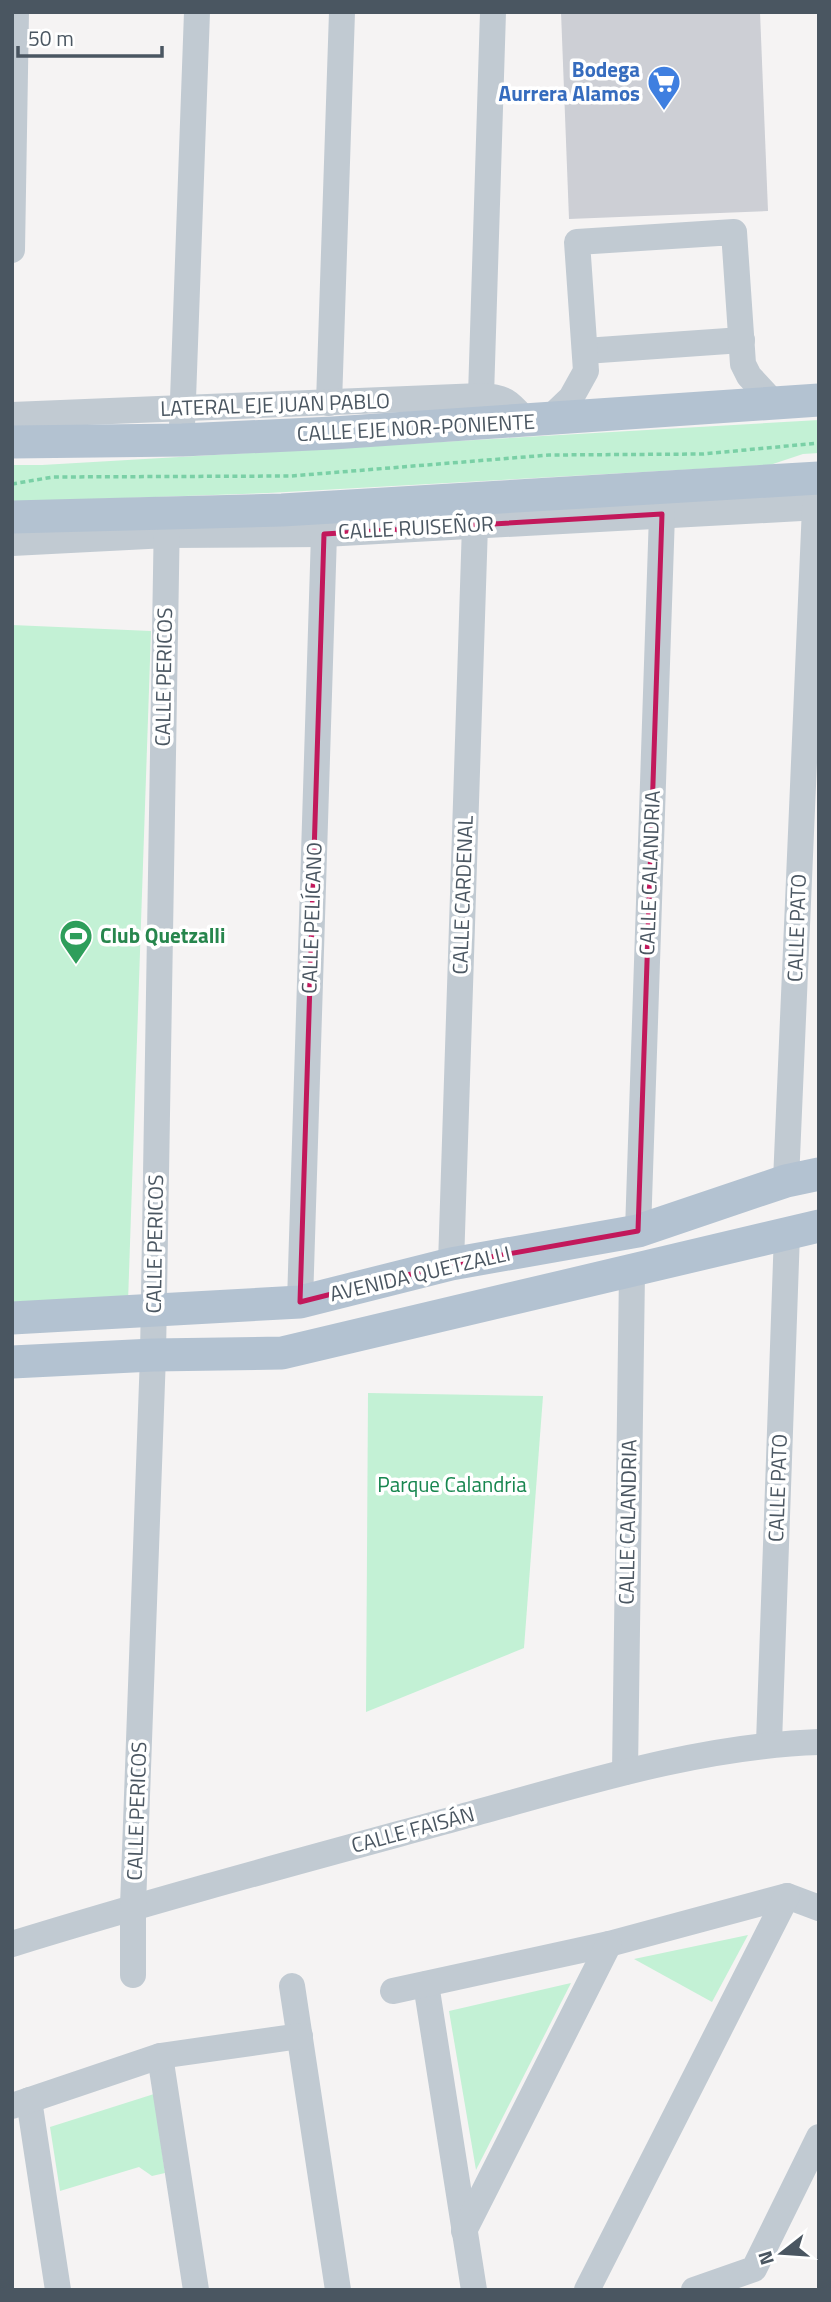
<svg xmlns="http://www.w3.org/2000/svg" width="831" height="2302" font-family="'Titillium Web',sans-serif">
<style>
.green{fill:#c3f1d5}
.building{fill:#cdcfd5}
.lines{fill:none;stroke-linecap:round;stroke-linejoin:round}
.path{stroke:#7ad0a6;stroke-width:3.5;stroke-dasharray:5 3.5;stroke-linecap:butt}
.minor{stroke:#c1cad2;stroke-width:26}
.major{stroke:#b3c2d1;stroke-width:33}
.marked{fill:none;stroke:#c2185b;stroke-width:5;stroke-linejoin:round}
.labels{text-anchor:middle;stroke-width:7;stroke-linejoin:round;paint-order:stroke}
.shop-label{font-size:21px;font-weight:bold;fill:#366cbe;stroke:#fff;text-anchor:end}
.street-label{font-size:21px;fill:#4a5661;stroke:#fff}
.leisure-label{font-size:21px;font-weight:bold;fill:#27864d;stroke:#fff;text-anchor:start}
.park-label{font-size:21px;fill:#17864f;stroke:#fff}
</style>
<rect width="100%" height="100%" fill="#f5f3f3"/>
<g class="green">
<polygon points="819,420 819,453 803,454 770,465 268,493 12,502 12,465 42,465"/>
<polygon points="12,625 151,631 128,1302 12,1305"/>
<polygon points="368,1393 543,1396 524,1648 366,1712"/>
<polygon points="748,1935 712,2002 634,1959"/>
<polygon points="571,1983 476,2170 449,2011"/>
<polygon points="154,2094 165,2173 152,2176 139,2167 60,2191 50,2127"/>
</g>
<polygon class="building" points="561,12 760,12 768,211 569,219"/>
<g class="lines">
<polyline class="path" points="12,484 53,477 291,476 549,455 703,454 819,443"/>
<g class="minor">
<polyline points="12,250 16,12"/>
<polyline points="585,351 742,340"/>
<polyline points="481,396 493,12"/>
<polyline points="329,403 342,12"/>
<path d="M12,415L481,396C507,397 510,403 527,422"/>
<polyline points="548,420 571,398 586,371 577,242 734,232 743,364 749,376 774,403"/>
<polyline points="182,427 197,12"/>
<polyline points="12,543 167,535 324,534 819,507"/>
<polyline points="786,1181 815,507"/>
<polyline points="638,1231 662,514"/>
<polyline points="451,1264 475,525"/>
<polyline points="300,1302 324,534"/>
<polyline points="769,1743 787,1233"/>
<polyline points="625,1772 632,1272"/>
<path d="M12,1944C161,1898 311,1858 461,1817C578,1785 697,1746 819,1742"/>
<polyline points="133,1975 133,1906 153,1355 167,513"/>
<polyline points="426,1984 474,2290"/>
<polyline points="292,1986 338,2290"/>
<polyline points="393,1991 609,1944 787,1896 819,1908"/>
<polyline points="160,2056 196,2290"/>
<polyline points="29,2100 58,2290"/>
<polyline points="12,2106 160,2056 300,2036"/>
<polyline points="464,2231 609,1944"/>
<polyline points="587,2290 787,1896"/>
<polyline points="694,2290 754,2269 819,2137"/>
</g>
<g class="major">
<polyline points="12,442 182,440 333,433 819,400"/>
<polyline points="12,517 282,510 819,478"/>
<polyline points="12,1318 300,1302 451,1264 638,1231 786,1181 819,1174"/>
<polyline points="12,1362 153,1355 282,1353 819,1226"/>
</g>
</g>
<path class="marked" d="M662,514L638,1231L451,1264L300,1302L324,534Z"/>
<defs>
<symbol id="supermarket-pin" viewBox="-11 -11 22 30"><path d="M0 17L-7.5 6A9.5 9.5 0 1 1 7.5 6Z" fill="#3f7fe0" stroke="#fff"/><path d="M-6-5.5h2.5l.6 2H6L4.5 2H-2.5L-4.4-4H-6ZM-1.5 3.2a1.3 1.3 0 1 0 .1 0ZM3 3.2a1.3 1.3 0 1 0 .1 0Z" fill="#fff"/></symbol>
<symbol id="stadium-pin" viewBox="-11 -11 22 30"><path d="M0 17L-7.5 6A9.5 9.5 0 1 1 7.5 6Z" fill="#2e9e5b" stroke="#fff"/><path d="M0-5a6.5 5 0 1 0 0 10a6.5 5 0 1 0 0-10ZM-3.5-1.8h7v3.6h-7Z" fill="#fff"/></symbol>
</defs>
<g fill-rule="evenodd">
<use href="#supermarket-pin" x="645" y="63" width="38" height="52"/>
<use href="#stadium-pin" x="57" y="917" width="38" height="52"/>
</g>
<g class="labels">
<g class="shop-label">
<text x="640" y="77">Bodega<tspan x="640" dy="24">Aurrera Alamos</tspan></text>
</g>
<g class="street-label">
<text transform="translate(275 405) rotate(-2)" y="7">LATERAL EJE JUAN PABLO</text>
<text transform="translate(416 428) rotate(-3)" y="7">CALLE EJE NOR-PONIENTE</text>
<text transform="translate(416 528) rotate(-3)" y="7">CALLE RUISEÑOR</text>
<text transform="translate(164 677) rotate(-89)" y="7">CALLE PERICOS</text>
<text transform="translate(650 873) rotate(-88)" y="7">CALLE CALANDRIA</text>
<text transform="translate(463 895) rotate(-88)" y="7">CALLE CARDENAL</text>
<text transform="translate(312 918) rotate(-88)" y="7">CALLE PELÍCANO</text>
<text transform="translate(797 928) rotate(-88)" y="7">CALLE PATO</text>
<text transform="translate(155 1244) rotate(-89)" y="7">CALLE PERICOS</text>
<text transform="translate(420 1274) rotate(-13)" y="7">AVENIDA QUETZALLI</text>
<text transform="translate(778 1488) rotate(-88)" y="7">CALLE PATO</text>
<text transform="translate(628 1522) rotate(-89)" y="7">CALLE CALANDRIA</text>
<text transform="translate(137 1811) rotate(-88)" y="7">CALLE PERICOS</text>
<text transform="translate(413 1830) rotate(-15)" y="7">CALLE FAISÁN</text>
</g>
<g class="leisure-label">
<text x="100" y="943">Club Quetzalli</text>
</g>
<g class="park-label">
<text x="452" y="1492">Parque Calandria</text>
</g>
</g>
<rect width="831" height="2302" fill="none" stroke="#4a5661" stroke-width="28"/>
<g transform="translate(782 2253) rotate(253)" stroke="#ffffff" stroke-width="5" paint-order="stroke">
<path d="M0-5L12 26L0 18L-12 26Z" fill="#4a5661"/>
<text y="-10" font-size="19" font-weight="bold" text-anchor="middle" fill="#4a5661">N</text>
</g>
<path d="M18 46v10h144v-10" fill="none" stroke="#4a5661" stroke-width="3.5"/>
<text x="28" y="46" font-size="21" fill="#4a5661" stroke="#ffffff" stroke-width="5" paint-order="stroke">50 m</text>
</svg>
